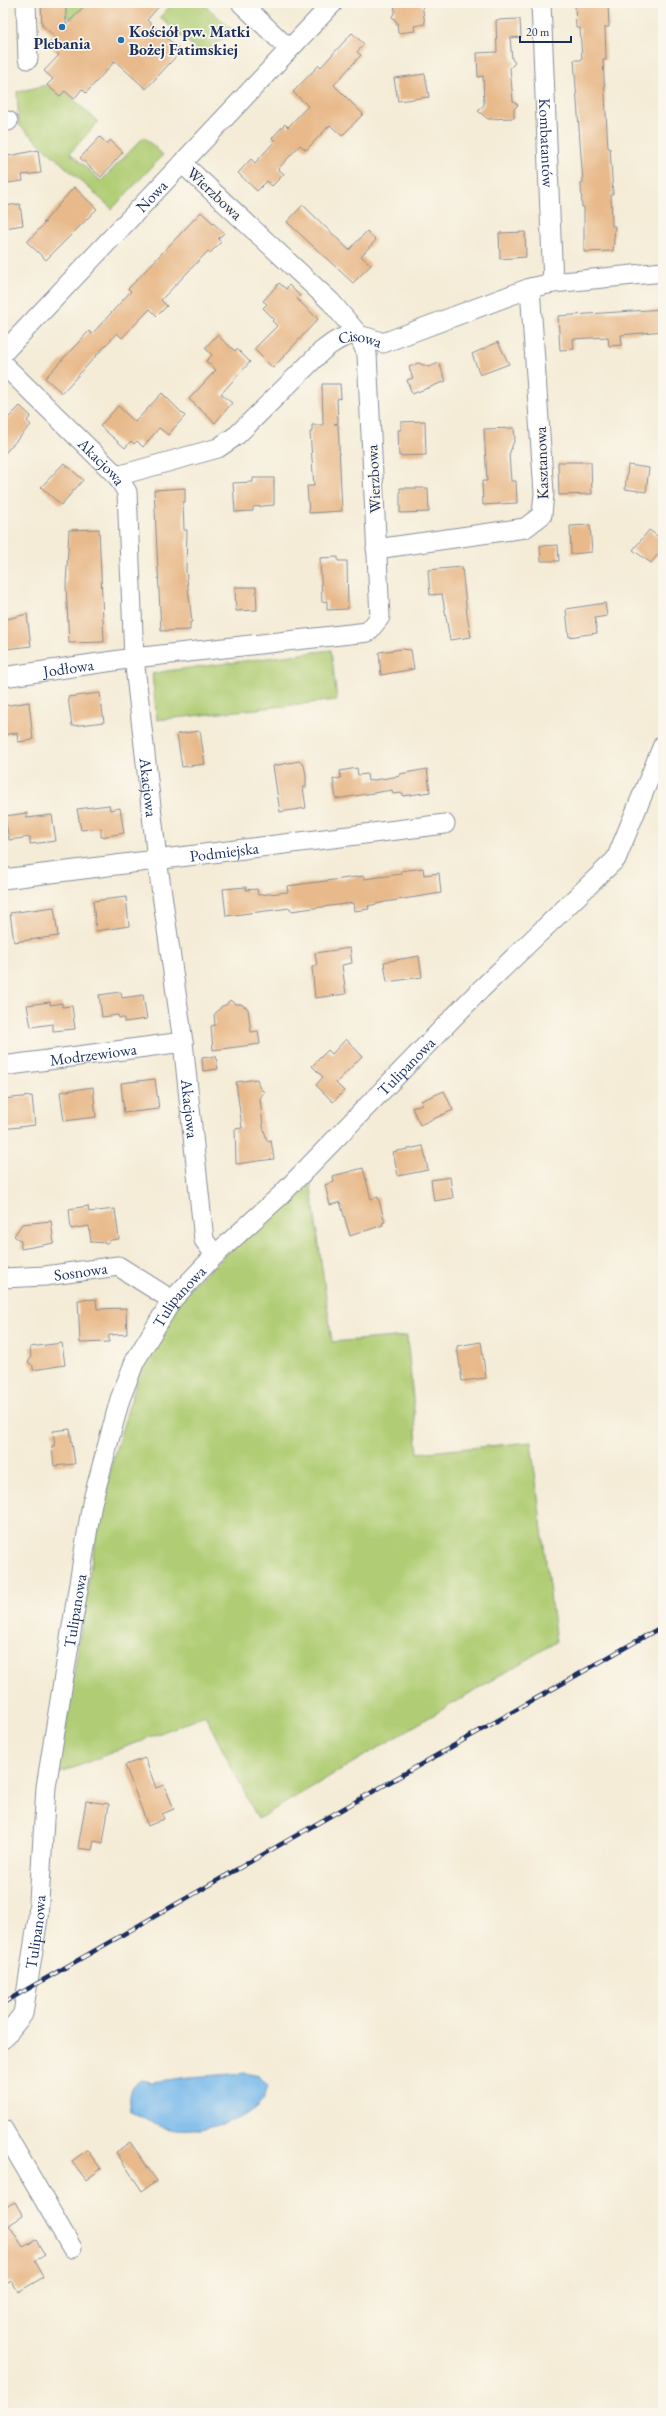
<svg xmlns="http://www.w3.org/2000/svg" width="666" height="2416" font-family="'EB Garamond',serif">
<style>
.green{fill:#b0cd75;stroke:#667e6a}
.water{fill:#76b8eb;stroke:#4874a4}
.building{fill:#e8ba8b}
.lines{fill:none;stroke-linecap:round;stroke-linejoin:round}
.minor-casing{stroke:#888e9a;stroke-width:21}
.minor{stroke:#fff;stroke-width:19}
.rail-casing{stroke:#1b2f5e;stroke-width:4.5}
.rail{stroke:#fbf7ec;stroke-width:3;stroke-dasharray:9;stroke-linecap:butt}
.poi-dot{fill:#1f6fb2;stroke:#fbf7ec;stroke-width:1.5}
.labels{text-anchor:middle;stroke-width:3.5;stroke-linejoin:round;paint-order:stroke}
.poi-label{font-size:16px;font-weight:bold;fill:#1b2f5e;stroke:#fbf7ec;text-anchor:start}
.street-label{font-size:16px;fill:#1b2f5e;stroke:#fbf7ec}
</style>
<rect width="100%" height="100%" fill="#fbf7ec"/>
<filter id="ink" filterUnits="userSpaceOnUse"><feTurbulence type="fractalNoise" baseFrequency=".025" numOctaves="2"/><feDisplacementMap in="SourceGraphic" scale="8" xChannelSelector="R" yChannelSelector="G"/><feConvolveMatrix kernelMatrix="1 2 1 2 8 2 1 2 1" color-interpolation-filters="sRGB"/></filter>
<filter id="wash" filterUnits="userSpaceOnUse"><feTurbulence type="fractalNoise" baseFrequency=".012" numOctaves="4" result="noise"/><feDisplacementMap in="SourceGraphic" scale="16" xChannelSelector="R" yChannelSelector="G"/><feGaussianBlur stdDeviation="0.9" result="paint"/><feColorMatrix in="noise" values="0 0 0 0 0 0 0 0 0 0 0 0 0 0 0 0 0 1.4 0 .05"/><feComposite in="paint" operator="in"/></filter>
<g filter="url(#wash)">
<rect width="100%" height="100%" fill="#f4ecd7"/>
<g class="green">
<polygon points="66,3 87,3 72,19 66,16"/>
<polygon points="173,3 202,3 233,30 208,50 197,50 160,17"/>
<polygon points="47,85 60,96 65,91 98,122 70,153 101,181 144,137 163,155 112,209 19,125 17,92"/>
<polygon points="331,650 337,700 157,720 152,674 166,671"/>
<polygon points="310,1179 332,1342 407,1336 418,1453 531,1442 556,1642 258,1819 205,1715 58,1774 93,1553 112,1462 139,1374 181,1295"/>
</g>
<path class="water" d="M245,2073L259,2076L268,2086C266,2094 263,2101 257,2107C240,2122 198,2133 176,2130C159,2128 146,2120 131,2111C129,2097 128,2089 141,2080L152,2082L189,2077Z"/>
<g id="blocks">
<g class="building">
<polygon points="41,3 66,3 66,25 87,3 162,3 147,20 181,51 146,89 115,61 86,93 82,89 74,99 65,91 60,96 47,85 53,79 44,71 59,55 48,44 55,37 42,25"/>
<polygon points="394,3 411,3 412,5 422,4 425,24 414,26 415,31 398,33 397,22 392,17 395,11"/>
<polygon points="575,3 608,3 609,27 605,27 606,60 603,60 608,148 610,148 613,194 611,194 612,226 615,226 613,251 584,252 584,207 582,207 581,183 583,183 574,60 582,60 580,28 576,28"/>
<polygon points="520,19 521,37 510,38 512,59 515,63 510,68 513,101 518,105 514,109 514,118 488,119 478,111 484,105 483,76 478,77 477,53 497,52 496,20"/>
<polygon points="352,33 364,44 357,52 361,55 334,85 363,114 342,136 330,125 306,150 300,145 278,169 284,174 272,186 267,181 257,191 238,173 251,159 255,163 275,141 272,138 285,124 288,127 308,106 293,92 319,65 321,67"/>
<polygon points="425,74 429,97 398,101 394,78"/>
<polygon points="100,137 107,144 110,140 123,152 101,177 80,158"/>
<polygon points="38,150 41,173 22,175 23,181 7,183 4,157"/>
<polygon points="74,187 97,209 46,260 27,242 46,222 43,223"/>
<polygon points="20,204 23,225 5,228 3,206"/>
<polygon points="303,205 349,250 367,231 376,240 361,256 371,265 353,283 287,222"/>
<polygon points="201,212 224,233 218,239 221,242 210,253 208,251 161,300 167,306 157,316 150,309 122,338 117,333 62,393 45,378 89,331 92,334 131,291 128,289"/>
<polygon points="525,232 526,257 500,259 499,233"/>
<polygon points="279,283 286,289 289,285 300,296 297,299 318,319 273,368 254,349 277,326 272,321 274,319 263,308 267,304 263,301"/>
<polygon points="663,309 663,331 621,335 622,345 609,346 608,337 573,339 574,349 560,350 558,316"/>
<polygon points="217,335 235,351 237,349 250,362 221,394 232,403 215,423 189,399 216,370 206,361 212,355 205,348"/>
<polygon points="498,342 509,364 480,375 472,354"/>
<polygon points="418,363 429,367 439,363 446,381 412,394 407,380 413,378 409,367"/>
<polygon points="322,384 340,384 341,398 337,399 338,423 334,424 338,424 342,511 309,513 307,486 314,486 310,432 312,432 312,425 323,425"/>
<polygon points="162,393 185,416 168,435 159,428 143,447 137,441 134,444 131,441 125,448 100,426 118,406 135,422"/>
<polygon points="20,406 31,416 27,421 31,425 3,455 3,423"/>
<polygon points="425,421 426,455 399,456 398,430 401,430 401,422"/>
<polygon points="514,428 515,438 509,455 511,481 516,481 517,503 483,505 482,481 487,481 484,429"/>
<polygon points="558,462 591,462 592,494 559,495"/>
<polygon points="64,463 83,480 61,505 41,487"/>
<polygon points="628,465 649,468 646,492 625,489"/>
<polygon points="253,478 274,478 274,505 253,507 253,511 235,512 233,483 253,482"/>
<polygon points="185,488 185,502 183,502 184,530 187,530 186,570 192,622 190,622 190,630 161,631 154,490"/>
<polygon points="400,488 428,488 429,512 400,513"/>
<polygon points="590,525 592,552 571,554 570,526"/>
<polygon points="99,529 104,642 69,643 66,586 69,530"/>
<polygon points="649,530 663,540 663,548 651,563 633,550"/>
<polygon points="558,545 559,561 541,561 540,546"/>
<polygon points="338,557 338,561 347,561 348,609 327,610 327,601 322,602 320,558"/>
<polygon points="462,567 467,615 471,637 450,640 442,594 430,595 428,570"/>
<polygon points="235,587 256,587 257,610 236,611"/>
<polygon points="605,603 607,616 595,618 597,633 569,637 566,609"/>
<polygon points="27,614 31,646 6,649 3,620"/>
<polygon points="402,649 411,650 414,669 381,675 379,652"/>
<polygon points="100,693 104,722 72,726 68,697"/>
<polygon points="29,702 33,740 18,742 17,733 3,735 3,706"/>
<polygon points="200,731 205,764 182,767 177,734"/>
<polygon points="299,761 304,765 306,775 306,787 303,787 306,808 280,812 273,766"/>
<polygon points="357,768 358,775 367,774 368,781 400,776 400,774 427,769 430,792 403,796 403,793 393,794 392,790 336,799 333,779 341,778 340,771"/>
<polygon points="109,805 110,810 120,808 124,833 101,837 101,828 81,830 77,809"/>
<polygon points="27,813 27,818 52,815 56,841 30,844 30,837 9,840 5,816"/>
<polygon points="423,868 424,875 439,873 441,893 385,902 368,906 369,909 354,911 353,903 291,911 290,908 226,916 223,889 246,887 246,890 257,889 258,895 288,892 287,886 364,876 364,879 402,874 401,871"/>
<polygon points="126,897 129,926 96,931 93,901"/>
<polygon points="54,907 58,936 14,942 10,913"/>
<polygon points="350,948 352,963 342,965 346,994 315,998 312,967 317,966 315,953"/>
<polygon points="419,956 422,977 387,982 384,962"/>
<polygon points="121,992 122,998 143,995 147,1019 124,1022 124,1018 119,1018 118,1015 102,1017 99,995"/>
<polygon points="230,1000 235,1004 241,1004 248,1009 251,1032 258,1031 260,1044 213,1050 211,1026 215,1025 214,1015 222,1006 226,1005"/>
<polygon points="50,1002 50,1005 62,1003 62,1007 72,1006 75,1029 53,1031 53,1024 31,1027 27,1005"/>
<polygon points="346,1039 362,1056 336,1083 344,1091 333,1102 316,1085 323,1077 312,1066 328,1050 332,1054"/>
<polygon points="216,1056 218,1069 203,1071 202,1058"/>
<polygon points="155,1079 159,1109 124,1113 121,1083"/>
<polygon points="257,1079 259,1087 264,1092 260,1098 263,1126 267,1141 271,1140 274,1159 236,1164 235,1129 242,1128 236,1082"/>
<polygon points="93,1087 96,1117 64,1121 60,1092"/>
<polygon points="444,1091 453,1110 420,1125 412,1108 422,1104 421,1101"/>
<polygon points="32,1096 35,1125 3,1129 3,1099"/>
<polygon points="423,1146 428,1170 398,1176 393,1152"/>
<polygon points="363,1168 371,1199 378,1197 385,1222 382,1223 383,1225 350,1236 340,1202 330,1205 325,1185 334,1182 333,1176"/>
<polygon points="450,1177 453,1198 434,1201 431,1180"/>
<polygon points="88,1206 89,1212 115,1209 119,1239 111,1240 107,1243 91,1242 89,1226 71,1229 69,1209"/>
<polygon points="51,1221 54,1243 21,1249 21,1241 14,1236 22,1224"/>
<polygon points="96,1299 97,1309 126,1308 127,1334 109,1335 109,1342 80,1343 78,1300"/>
<polygon points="481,1342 486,1378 462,1381 457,1346"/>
<polygon points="62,1343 65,1365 33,1370 33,1366 28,1362 31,1358 30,1347"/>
<polygon points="70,1429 75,1464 54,1466 52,1446 55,1445 53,1431"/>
<polygon points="145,1758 156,1788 164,1785 174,1809 162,1814 164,1819 148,1826 125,1765"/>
<polygon points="86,1801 109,1804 103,1843 94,1841 92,1850 78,1848"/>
<polygon points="130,2142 157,2181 142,2191 116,2152"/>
<polygon points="87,2150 101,2169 86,2180 72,2161"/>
<polygon points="15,2202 23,2216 9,2225 23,2247 36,2240 45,2255 35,2261 44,2277 18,2292 12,2281 8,2283 3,2274 3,2208"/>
</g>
</g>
</g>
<g filter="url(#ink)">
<use href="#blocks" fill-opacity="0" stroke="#888e9a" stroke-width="1"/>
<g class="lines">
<defs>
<g id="minor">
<polyline points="26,3 28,59"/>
<polyline points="241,3 289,49"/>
<path id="s1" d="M541,3L553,283"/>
<polyline points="3,121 8,121"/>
<path id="s2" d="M3,353L333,3"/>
<path id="s3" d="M3,364L117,476L127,492L134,658L157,859L183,1042L204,1240L215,1255"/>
<path id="s4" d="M117,476L218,448L237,435L322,351C347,331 354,332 383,343L530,288L553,283L663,272"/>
<polyline points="376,549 525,528 542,515 544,493 530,288"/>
<path id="s5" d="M3,677L134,658L368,632L380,617L367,354L358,334L331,302L182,163"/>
<path id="s6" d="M3,879L445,824"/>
<path id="s7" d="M3,1066L183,1042"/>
<path id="s8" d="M3,1278L45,1276L118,1266L172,1300"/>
<path id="s9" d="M3,2039L23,2014L38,1918L46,1787L92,1503L120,1399L135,1361L172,1300L215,1255L280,1196L475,995L616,859L663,745"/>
<polyline points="3,2129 72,2248"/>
</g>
</defs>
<use href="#minor" class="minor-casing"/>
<use href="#minor" class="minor"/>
<defs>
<polyline id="rail" points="3,2003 663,1626"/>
</defs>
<use href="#rail" class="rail-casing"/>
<use href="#rail" class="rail"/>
</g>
</g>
<g class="poi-dot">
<circle cx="62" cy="27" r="4"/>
<circle cx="121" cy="40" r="4"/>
</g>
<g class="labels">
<g class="poi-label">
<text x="129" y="37">Kościół pw. Matki<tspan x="129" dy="18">Bożej Fatimskiej</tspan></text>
<text x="62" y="49" text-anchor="middle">Plebania</text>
</g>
<g class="street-label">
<text dy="6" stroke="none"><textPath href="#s1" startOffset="140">Kombatantów</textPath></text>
<text transform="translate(215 193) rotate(43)" y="6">Wierzbowa</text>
<text dy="6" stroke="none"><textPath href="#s2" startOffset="216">Nowa</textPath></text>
<text dy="6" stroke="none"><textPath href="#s4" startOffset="290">Cisowa</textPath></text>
<text dy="6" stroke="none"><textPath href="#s3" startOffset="139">Akacjowa</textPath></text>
<text transform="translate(541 463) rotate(-92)" y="6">Kasztanowa</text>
<text transform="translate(373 479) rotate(-93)" y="6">Wierzbowa</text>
<text dy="6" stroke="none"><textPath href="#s5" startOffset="66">Jodłowa</textPath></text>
<text dy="6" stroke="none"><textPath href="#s3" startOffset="475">Akacjowa</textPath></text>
<text dy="6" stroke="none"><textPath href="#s6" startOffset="223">Podmiejska</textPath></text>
<text dy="6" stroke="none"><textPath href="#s7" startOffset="91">Modrzewiowa</textPath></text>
<text dy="6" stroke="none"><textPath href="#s9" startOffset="1099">Tulipanowa</textPath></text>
<text dy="6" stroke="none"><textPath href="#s3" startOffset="799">Akacjowa</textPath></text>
<text dy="6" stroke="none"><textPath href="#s8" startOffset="78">Sosnowa</textPath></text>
<text dy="6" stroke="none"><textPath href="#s9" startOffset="775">Tulipanowa</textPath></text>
<text dy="6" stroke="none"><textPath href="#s9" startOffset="439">Tulipanowa</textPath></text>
<text dy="6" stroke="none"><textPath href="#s9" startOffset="115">Tulipanowa</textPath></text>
</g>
</g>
<rect width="666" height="2416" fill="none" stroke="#fbf7ec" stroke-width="16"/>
<path d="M520 36v6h51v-6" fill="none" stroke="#1b2f5e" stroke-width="2"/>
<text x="526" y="36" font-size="12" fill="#1b2f5e" stroke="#fbf7ec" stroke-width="3" paint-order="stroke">20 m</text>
</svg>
